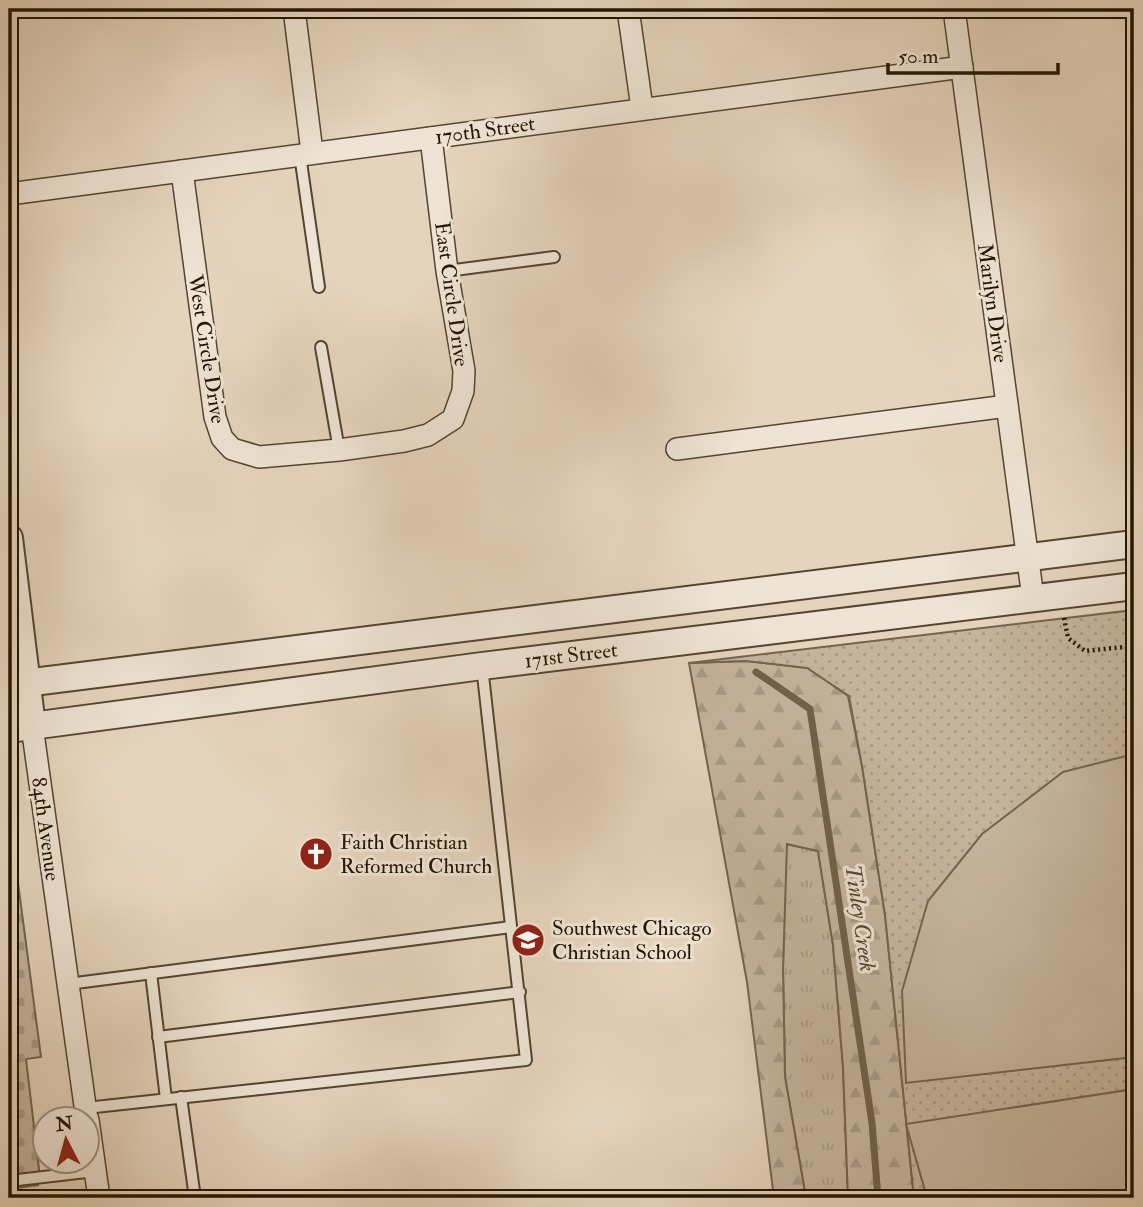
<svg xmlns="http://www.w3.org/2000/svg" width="1143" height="1207" font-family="'IM FELL Double Pica',serif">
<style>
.grass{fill:url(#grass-tufts);stroke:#74644f;stroke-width:2}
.forest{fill:url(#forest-firs);stroke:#74644f;stroke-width:2}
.cemetery{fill:url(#cemetery-stones);stroke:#74644f;stroke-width:2}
.park{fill:url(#park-dots);stroke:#74644f;stroke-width:2}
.garden{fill:#c4b49d;stroke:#74644f;stroke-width:2}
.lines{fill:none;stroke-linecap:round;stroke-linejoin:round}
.stream{stroke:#70614b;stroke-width:7}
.service-casing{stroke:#544530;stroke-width:14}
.minor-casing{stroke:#544530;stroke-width:24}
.tertiary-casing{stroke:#544530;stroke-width:30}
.path{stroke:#231501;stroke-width:4.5;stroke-dasharray:2 3.5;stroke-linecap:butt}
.service{stroke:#eee3d4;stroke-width:10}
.minor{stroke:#eee3d4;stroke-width:21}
.tertiary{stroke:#eee3d4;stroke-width:26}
.labels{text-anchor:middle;stroke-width:6;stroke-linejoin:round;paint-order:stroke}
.street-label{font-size:21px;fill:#231501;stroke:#eee3d4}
.poi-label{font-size:21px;fill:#231501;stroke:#eee3d4;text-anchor:start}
.water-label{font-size:23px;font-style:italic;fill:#564733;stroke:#eee3d4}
</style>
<defs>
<pattern id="grass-tufts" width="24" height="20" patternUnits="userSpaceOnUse" patternTransform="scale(1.75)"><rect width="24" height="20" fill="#c4b49d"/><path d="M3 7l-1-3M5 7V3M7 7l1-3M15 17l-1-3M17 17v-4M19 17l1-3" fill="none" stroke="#a89a85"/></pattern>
<pattern id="forest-firs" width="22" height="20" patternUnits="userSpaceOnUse" patternTransform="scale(1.75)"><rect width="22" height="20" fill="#c4b49d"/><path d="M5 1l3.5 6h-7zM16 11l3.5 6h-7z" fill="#a89a85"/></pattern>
<pattern id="cemetery-stones" width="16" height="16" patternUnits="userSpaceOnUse" patternTransform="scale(1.75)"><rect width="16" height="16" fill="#c4b49d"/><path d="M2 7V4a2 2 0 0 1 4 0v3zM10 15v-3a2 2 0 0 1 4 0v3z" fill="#a89a85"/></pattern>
<pattern id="park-dots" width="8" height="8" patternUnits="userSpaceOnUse" patternTransform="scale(1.75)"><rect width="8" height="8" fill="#c4b49d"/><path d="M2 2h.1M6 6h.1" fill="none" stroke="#a89a85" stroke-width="1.8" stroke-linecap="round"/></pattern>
</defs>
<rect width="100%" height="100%" fill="#e5d4bd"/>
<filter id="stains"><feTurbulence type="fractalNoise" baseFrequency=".00286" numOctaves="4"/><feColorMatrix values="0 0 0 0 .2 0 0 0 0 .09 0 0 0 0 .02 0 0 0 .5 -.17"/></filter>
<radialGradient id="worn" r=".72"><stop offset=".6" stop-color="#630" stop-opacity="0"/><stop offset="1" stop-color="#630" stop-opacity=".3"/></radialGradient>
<polygon class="grass" points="786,844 818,851 833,945 843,1067 848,1198 806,1198 785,1077 783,969"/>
<polygon class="forest" points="746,661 808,668 848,696 862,766 885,915 914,1198 848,1198 843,1067 833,945 818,851 787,844 783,969 785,1077 806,1198 774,1198 747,982 689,663"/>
<polygon class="cemetery" points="9,815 41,1057 26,1059 39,1169 38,1185 9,1189"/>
<polygon class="park" points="1134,610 1134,1198 914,1198 885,915 862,766 849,696 807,668 746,661 689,663"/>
<g class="garden">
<polygon points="1134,754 1134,1057 906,1083 902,991 928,901 982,834 1063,772"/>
<polygon points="1134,1089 1134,1198 927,1198 906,1124"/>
</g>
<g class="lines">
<polyline class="stream" points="756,672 810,709 872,1123 878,1198"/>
<defs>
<g id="service">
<polyline points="300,155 319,287"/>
<polyline points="447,271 554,257"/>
<polyline points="321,347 339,450"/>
<polyline points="151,973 166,1099"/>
<polyline points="68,984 511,927"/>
<polyline points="158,1037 520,992"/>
<polyline points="181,1097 195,1198"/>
<polyline points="86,1108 526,1060 482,666"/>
<polyline points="9,1181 95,1171"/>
</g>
<g id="minor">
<polyline points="294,9 312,152"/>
<polyline points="628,9 642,108"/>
<polyline points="954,9 1033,598"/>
<polyline points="182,171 215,417 222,438 232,449 259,457 339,450 404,441 428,435 453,419 463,391 464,371 447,271 431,138"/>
<polyline points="9,194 962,67"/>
<polyline points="677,449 1007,406"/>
<polyline points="32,726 87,1120"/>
<polyline points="88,1120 99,1198"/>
</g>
<g id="tertiary">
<polyline points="9,538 32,726"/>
<polyline points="9,685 1134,544"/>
<polyline points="9,729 482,666 1134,586"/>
</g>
</defs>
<use href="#service" class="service-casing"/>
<use href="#minor" class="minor-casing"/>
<use href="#tertiary" class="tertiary-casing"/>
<polyline class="path" points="1064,618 1068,638 1085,651 1134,646"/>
<use href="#service" class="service"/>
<use href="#minor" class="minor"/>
<use href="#tertiary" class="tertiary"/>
</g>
<defs>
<symbol id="church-disc" viewBox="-11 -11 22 22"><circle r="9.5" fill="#8f2418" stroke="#eee3d4"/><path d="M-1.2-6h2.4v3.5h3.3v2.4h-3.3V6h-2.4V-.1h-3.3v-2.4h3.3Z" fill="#fff"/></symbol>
<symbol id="school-disc" viewBox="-11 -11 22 22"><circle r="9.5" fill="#8f2418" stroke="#eee3d4"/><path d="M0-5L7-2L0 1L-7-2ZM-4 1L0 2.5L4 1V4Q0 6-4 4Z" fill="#fff"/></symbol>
</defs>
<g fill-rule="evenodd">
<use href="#church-disc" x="297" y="835" width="38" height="38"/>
<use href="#school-disc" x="509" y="921" width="38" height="38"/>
</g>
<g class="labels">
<g class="street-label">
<text transform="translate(485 130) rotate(-8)" y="7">170th Street</text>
<text transform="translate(452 294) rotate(82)" y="7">East Circle Drive</text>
<text transform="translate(993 303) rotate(82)" y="7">Marilyn Drive</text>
<text transform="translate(207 349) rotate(81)" y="7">West Circle Drive</text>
<text transform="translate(571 655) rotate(-7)" y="7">171st Street</text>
<text transform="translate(46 829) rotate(82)" y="7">84th Avenue</text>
</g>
<g class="poi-label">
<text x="340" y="849">Faith Christian<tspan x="340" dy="24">Reformed Church</tspan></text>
<text x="552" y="935">Southwest Chicago<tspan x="552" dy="24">Christian School</tspan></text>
</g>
<g class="water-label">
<text transform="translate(861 918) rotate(82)" y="8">Tinley Creek</text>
</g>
</g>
<rect width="1143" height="1207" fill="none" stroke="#e5d4bd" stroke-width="35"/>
<rect x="10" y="10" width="1122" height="1186" fill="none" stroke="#231501" stroke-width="3.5"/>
<rect x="18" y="18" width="1108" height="1172" fill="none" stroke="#231501" stroke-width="2"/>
<g transform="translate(66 1140) rotate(354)"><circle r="33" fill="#eee3d4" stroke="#9d9180" stroke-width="2"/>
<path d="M0-5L12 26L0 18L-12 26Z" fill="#8f2418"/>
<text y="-10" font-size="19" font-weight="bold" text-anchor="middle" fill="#231501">N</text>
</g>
<path d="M888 63v10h170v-10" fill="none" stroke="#231501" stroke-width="3.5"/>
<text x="898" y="63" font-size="21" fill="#231501" stroke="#eee3d4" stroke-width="5" paint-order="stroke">50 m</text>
<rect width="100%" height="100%" filter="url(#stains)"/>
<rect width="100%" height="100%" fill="url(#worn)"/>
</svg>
